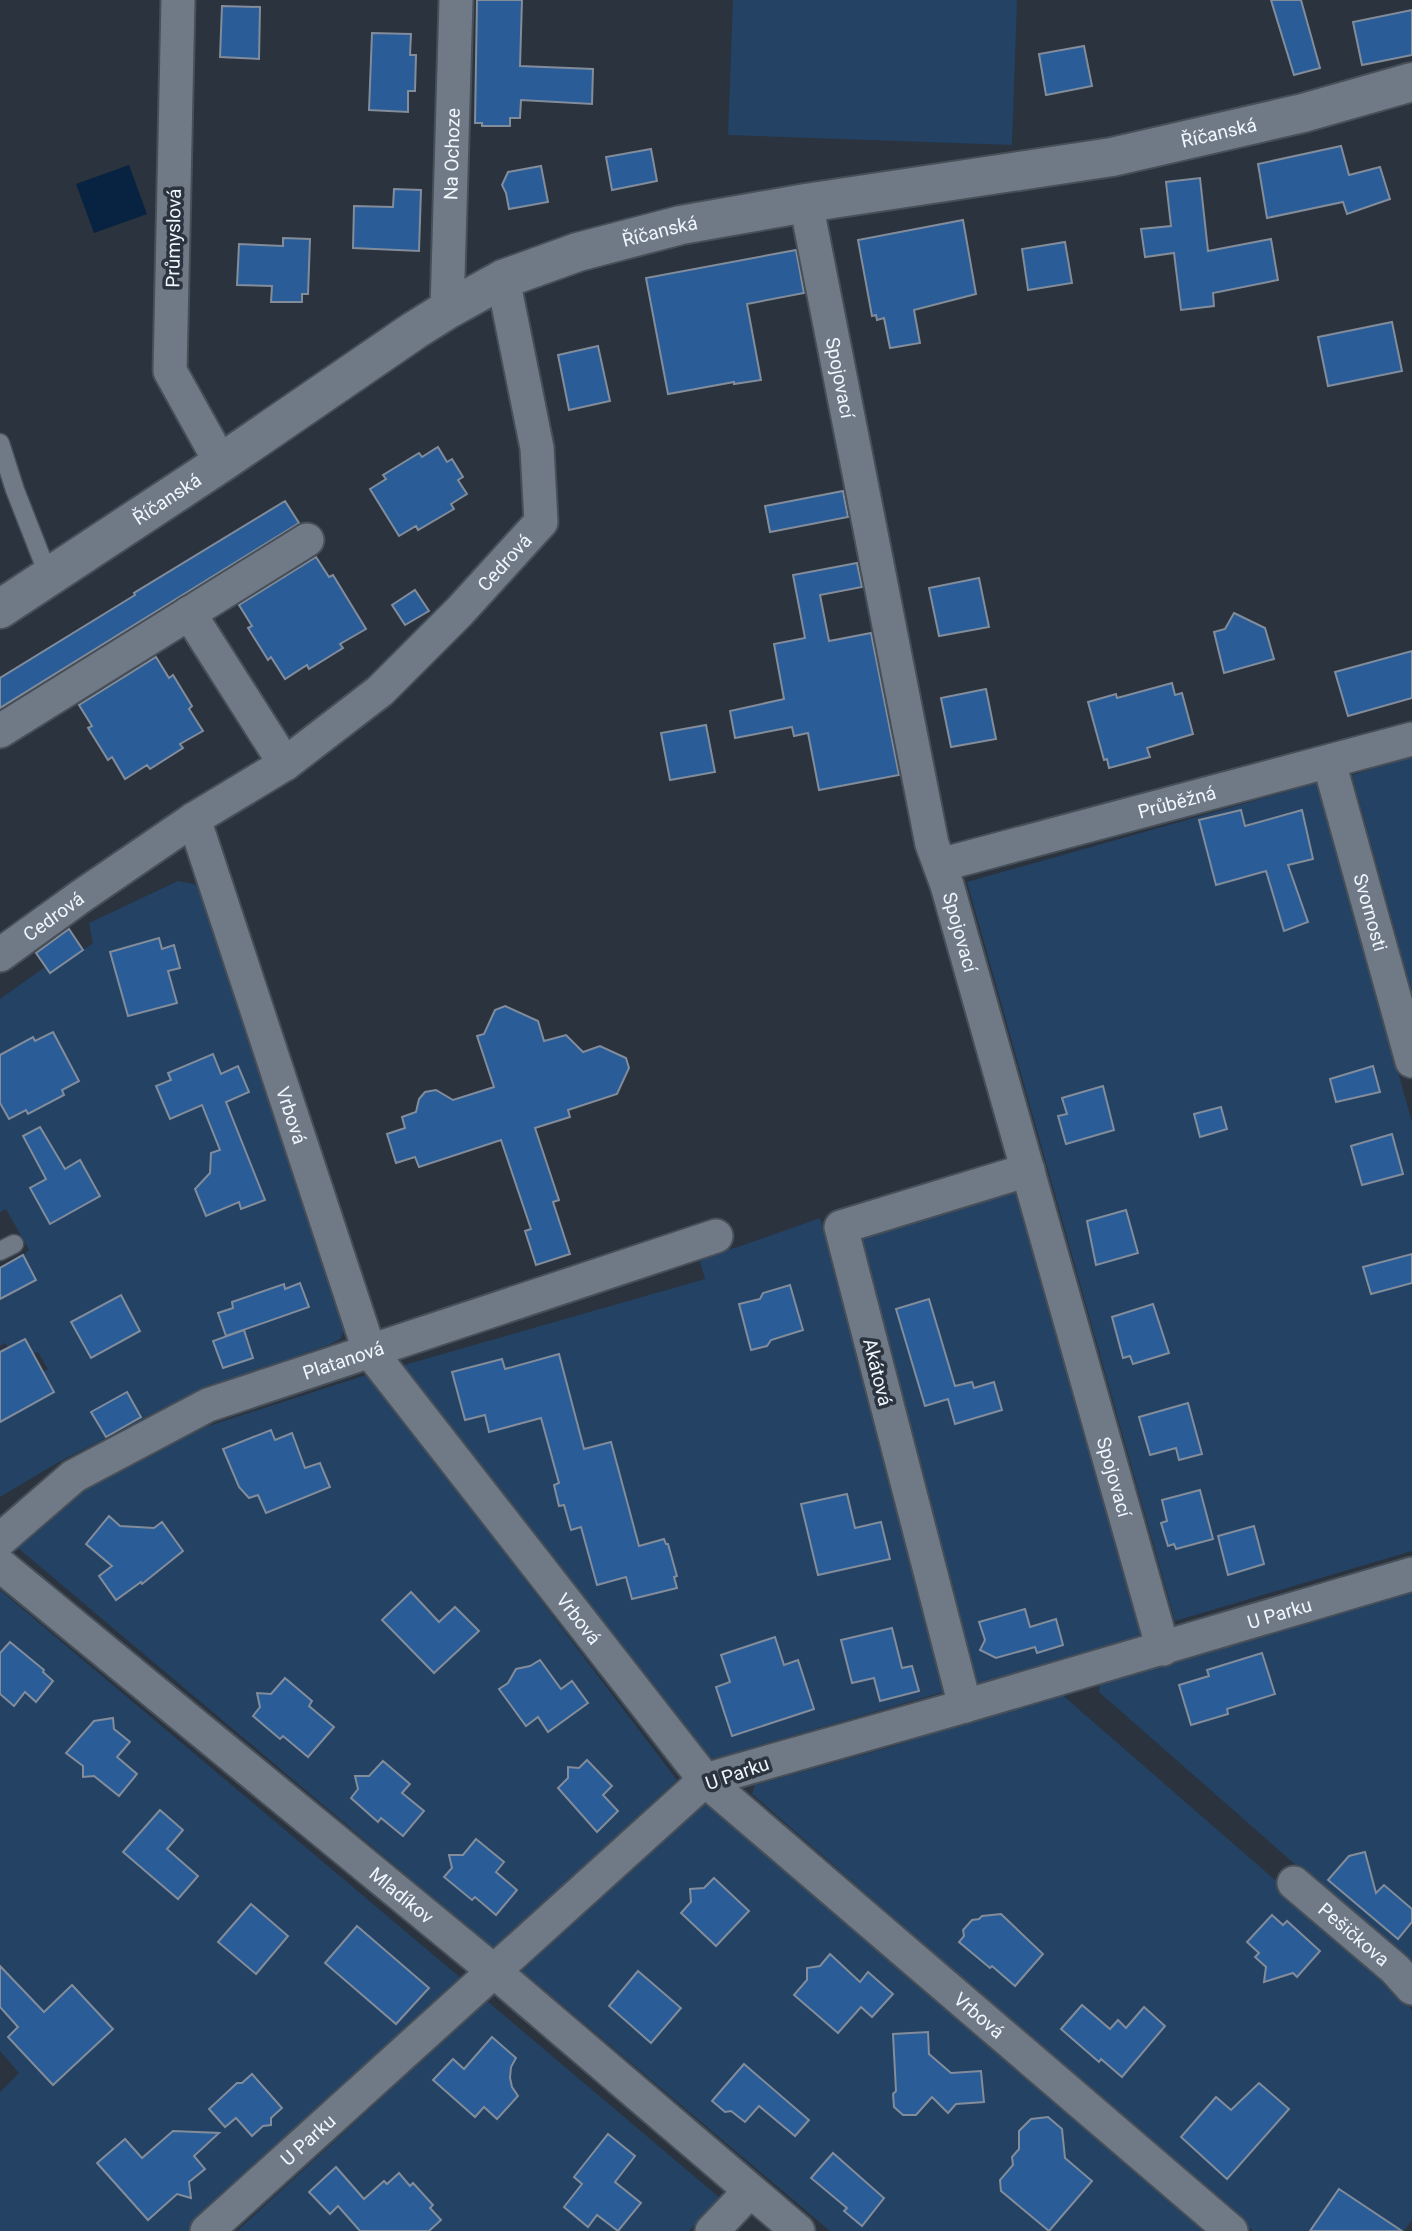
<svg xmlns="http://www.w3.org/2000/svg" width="1412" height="2231" font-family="Roboto,sans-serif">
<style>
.green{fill:#244264}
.water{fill:#082341}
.building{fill:#2a5d97;stroke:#828c9a;stroke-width:2}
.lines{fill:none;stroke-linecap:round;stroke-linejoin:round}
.service-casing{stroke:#474f58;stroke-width:21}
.minor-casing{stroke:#474f58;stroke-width:37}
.secondary-casing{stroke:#474f58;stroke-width:42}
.service{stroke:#707a87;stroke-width:18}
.minor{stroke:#707a87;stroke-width:33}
.secondary{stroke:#707a87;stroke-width:38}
.labels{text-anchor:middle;stroke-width:7;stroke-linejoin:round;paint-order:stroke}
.street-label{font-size:19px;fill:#f0f6fd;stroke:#2a333e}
</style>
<rect width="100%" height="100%" fill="#2a333e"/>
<g class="green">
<polygon points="733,0 1017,0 1012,145 728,135"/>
<polygon points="1412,757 1412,992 1352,775"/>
<polygon points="1317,783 1412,1122 1412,1551 1175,1621 967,882"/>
<polygon points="178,881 194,884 203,892 345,1329 340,1339 331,1344 189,1395 57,1463 0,1497 0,1376 51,1387 43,1372 48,1369 38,1352 33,1354 25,1339 8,1347 5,1343 0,1346 0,1300 36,1280 23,1255 29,1250 6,1209 0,1212 0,999 45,967 51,972 93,943 89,923"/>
<polygon points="1015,1189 1079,1411 1141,1637 970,1686 859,1234"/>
<polygon points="820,1218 947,1691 705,1761 404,1365 705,1279 698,1255 735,1248"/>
<polygon points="369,1374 677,1780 494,1949 18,1548 86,1490 202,1428"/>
<polygon points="1412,1586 1412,1967 1099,1692 1100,1680"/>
<polygon points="0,1590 462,1979 188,2231 0,2231 0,2092 19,2073 0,2051"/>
<polygon points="1060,1693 1397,1986 1412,2011 1412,2220 1404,2231 1253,2231 752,1794 755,1785 894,1746"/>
<polygon points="708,1799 1203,2231 830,2231 521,1970"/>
<polygon points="487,2001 720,2198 689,2231 237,2231"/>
</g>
<polygon class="water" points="129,165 147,214 94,233 76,184"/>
<g class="building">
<polygon points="477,0 522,0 520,66 593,69 592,104 521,100 520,118 510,118 510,126 482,126 482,123 475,123"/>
<polygon points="1271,0 1301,0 1320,68 1294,75"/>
<polygon points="222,6 260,7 259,59 220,57"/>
<polygon points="1412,10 1412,55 1362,65 1353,22"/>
<polygon points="372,33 411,34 410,55 416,55 415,91 408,91 408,112 369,110"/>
<polygon points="1084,46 1092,86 1046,95 1039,54"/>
<polygon points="1341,146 1349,175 1380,167 1390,199 1347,214 1343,202 1267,218 1258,164"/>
<polygon points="651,149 657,181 612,190 606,157"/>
<polygon points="541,166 548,202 509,209 506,193 502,185 508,172"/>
<polygon points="1200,178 1208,251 1271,239 1278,280 1213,293 1214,306 1181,310 1174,253 1145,257 1141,229 1171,226 1166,182"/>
<polygon points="394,189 421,190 419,251 353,248 354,206 393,207"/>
<polygon points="963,220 976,294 914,310 920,343 890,348 884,318 877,320 876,315 872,316 858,240"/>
<polygon points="283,238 310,239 308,294 302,294 302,302 271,302 272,286 237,285 239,244 283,246"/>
<polygon points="1065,242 1072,283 1028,290 1022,249"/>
<polygon points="796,250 804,293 747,304 761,380 734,384 734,382 668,394 646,278"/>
<polygon points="1392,322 1402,371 1328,386 1318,337"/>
<polygon points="598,346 610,401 569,410 558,355"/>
<polygon points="438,447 447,462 452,459 463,477 458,480 467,494 451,504 454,509 418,530 416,526 399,536 370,489 386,479 383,475 419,453 422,457"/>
<polygon points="843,491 848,517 770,532 765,506"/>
<polygon points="285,501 299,523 0,708 0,678 135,595 134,593"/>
<polygon points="316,557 329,577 333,575 366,629 340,644 343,648 309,669 307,665 285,679 271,657 268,660 248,628 252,626 239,605"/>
<polygon points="857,563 862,587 820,595 829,641 871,633 899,775 819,790 808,733 794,736 792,727 735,738 730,711 784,699 774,644 805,638 793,575"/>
<polygon points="979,578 989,627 939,636 929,588"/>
<polygon points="415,590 429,611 405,625 392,605"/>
<polygon points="1234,613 1265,628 1274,659 1224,673 1214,632 1225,629"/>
<polygon points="1412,651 1412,698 1348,716 1335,672"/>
<polygon points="156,657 169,678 173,675 192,706 189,709 203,731 180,744 183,748 150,769 147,765 125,779 112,757 108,760 88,728 92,726 79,705"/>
<polygon points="1172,683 1175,695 1182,693 1193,734 1147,748 1150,757 1109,768 1107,759 1104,760 1088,702 1116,694 1117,698"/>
<polygon points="986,689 996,739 951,747 941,698"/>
<polygon points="706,725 715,772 670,780 661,733"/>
<polygon points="1241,810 1245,826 1302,810 1313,859 1288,865 1308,922 1284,931 1266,871 1216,885 1199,820"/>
<polygon points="69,929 83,950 50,973 36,953"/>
<polygon points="159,938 162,949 174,945 180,968 168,971 177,1003 128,1016 110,952"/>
<polygon points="505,1006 538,1021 544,1041 566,1035 583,1052 600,1046 626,1058 629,1068 617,1094 568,1110 570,1117 535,1128 559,1200 553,1202 570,1254 536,1265 525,1231 531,1229 501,1140 419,1167 415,1157 396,1163 387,1134 405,1128 402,1117 416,1112 419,1099 425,1092 436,1090 453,1100 494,1087 477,1036 484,1034 495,1010"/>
<polygon points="53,1032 79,1081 62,1090 64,1095 28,1114 26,1110 9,1119 0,1103 0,1055 33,1037 35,1041"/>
<polygon points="213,1054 221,1074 238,1066 249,1092 226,1102 265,1200 241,1209 239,1202 206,1216 195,1189 210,1173 211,1153 220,1150 202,1105 170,1119 156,1086 171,1080 168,1073"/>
<polygon points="1373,1066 1380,1092 1336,1102 1330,1079"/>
<polygon points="1103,1086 1114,1130 1066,1144 1058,1116 1067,1114 1062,1098"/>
<polygon points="1221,1107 1227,1129 1200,1137 1194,1114"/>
<polygon points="40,1127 65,1169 80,1160 100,1196 50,1224 30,1188 46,1179 23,1136"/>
<polygon points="1392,1134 1403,1174 1362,1185 1351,1146"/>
<polygon points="1126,1210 1138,1253 1096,1265 1087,1221"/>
<polygon points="1412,1254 1412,1283 1371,1294 1363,1267"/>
<polygon points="23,1255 36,1280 0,1299 0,1268"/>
<polygon points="300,1283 309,1307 226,1336 218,1313 233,1308 232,1302 284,1284 285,1289"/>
<polygon points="790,1285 803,1330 771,1340 767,1346 751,1350 739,1304 760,1299 763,1293"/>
<polygon points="121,1295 140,1331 91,1358 71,1322"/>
<polygon points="929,1299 955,1386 972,1382 974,1388 994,1382 1002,1410 955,1424 948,1399 925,1406 896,1309"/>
<polygon points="1153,1304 1169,1353 1133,1364 1130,1356 1123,1358 1112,1317"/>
<polygon points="244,1330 253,1358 223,1368 213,1341"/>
<polygon points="25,1339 54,1392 0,1422 0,1352"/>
<polygon points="559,1354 584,1449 611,1442 639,1546 664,1539 666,1544 668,1544 677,1576 674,1577 677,1588 632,1599 626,1577 597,1585 581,1527 571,1530 564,1505 559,1506 554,1485 559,1483 541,1418 489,1432 485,1415 465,1420 452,1372 502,1359 505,1369"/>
<polygon points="127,1392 141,1417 106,1437 91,1412"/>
<polygon points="1188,1403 1202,1454 1179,1460 1176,1448 1150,1455 1139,1417"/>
<polygon points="271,1430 275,1440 292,1433 305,1468 320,1463 330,1487 266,1513 258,1495 249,1498 239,1487 223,1449"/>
<polygon points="1200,1490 1213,1539 1176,1549 1174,1544 1168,1546 1161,1523 1167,1521 1162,1500"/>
<polygon points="847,1494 855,1528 881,1522 890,1559 818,1575 801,1504"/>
<polygon points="109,1516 120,1526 154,1528 162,1522 183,1551 142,1584 141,1582 116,1600 99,1576 112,1566 86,1544"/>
<polygon points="1254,1526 1264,1564 1228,1575 1218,1536"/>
<polygon points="411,1592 439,1622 455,1607 479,1631 434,1673 382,1620"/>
<polygon points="1025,1609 1030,1627 1056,1619 1063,1645 1037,1653 1035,1647 996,1658 980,1650 985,1640 979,1622"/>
<polygon points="892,1628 902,1668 912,1666 919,1691 880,1701 874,1678 852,1683 841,1640"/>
<polygon points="775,1637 784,1665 798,1660 814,1709 732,1736 716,1687 730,1682 721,1655"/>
<polygon points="10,1642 44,1670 43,1672 53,1681 36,1702 25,1692 14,1706 0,1694 0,1653"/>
<polygon points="1262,1653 1275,1694 1227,1709 1228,1714 1191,1725 1179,1685 1209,1676 1207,1670"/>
<polygon points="540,1660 561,1689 572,1681 588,1703 548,1732 538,1717 526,1726 499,1689 508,1683 516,1669 530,1666"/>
<polygon points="285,1678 312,1701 309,1706 334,1727 308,1757 283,1736 280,1739 253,1716 260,1707 257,1693 271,1694"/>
<polygon points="113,1718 114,1729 130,1742 117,1757 137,1774 119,1796 94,1776 83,1777 83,1766 66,1753 94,1721"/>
<polygon points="587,1760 612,1786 603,1795 618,1811 597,1832 558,1788 568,1778 568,1767 579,1768"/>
<polygon points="383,1761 410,1784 402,1793 424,1811 403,1836 381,1818 378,1822 351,1798 358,1789 355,1776 369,1776"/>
<polygon points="160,1810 183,1830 167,1849 198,1876 178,1899 123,1852"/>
<polygon points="476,1839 504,1862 496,1872 517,1890 496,1915 475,1897 472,1900 444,1877 452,1868 449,1855 463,1855"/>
<polygon points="1365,1852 1376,1893 1384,1885 1412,1909 1412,1922 1398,1939 1328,1880 1349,1856"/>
<polygon points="714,1878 749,1911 716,1946 681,1913 691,1902 690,1889 704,1888"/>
<polygon points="251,1904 288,1936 256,1974 218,1942"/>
<polygon points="1001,1914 1043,1954 1015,1986 992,1966 990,1968 959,1942 964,1936 963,1930 972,1920 979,1919 982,1916"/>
<polygon points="1272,1915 1283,1925 1287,1921 1320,1951 1297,1977 1293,1973 1264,1982 1266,1967 1255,1957 1259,1953 1247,1942"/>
<polygon points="357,1926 429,1988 396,2024 325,1963"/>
<polygon points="830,1954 860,1982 868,1972 893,1994 872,2017 861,2007 838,2033 794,1995 807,1980 807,1968 820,1966"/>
<polygon points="0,1966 44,2012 72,1985 113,2029 53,2085 8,2037 18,2027 0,2007"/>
<polygon points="638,1971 681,2008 651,2043 609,2006"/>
<polygon points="1082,2005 1110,2029 1118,2020 1126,2028 1144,2007 1165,2026 1122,2077 1101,2059 1099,2062 1061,2029"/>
<polygon points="928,2032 929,2054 951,2073 981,2071 984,2102 956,2104 948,2113 932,2097 916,2115 903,2115 894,2107 893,2094 896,2091 893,2034"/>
<polygon points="492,2037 516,2058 511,2067 510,2078 512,2087 518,2096 497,2119 484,2107 475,2117 433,2080 453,2059 464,2069"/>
<polygon points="744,2064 809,2120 795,2136 759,2106 745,2122 731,2111 725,2112 712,2101"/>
<polygon points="252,2074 282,2108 271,2118 271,2125 263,2126 252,2136 236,2118 225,2127 209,2109 237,2083 242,2083"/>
<polygon points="1259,2083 1289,2109 1227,2179 1181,2137 1216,2097 1231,2110"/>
<polygon points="1048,2117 1062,2129 1065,2158 1092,2181 1049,2231 1001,2191 1000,2180 1013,2165 1012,2157 1019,2149 1019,2131 1031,2119"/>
<polygon points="173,2131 219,2133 194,2156 205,2169 189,2182 191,2198 177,2194 148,2220 97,2163 125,2139 142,2158"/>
<polygon points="608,2134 635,2156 615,2182 641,2203 618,2231 597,2215 588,2227 564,2207 582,2184 574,2177"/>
<polygon points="833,2153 884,2198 862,2226 844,2211 847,2208 811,2178"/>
<polygon points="336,2167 364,2199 384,2181 387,2184 399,2173 410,2186 413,2183 433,2205 430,2208 441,2220 429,2231 360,2231 338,2206 330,2214 309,2192"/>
<polygon points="1339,2189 1402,2231 1310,2231"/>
</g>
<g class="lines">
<defs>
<g id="service">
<polyline points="0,443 15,490 49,577"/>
<polyline points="0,1251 14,1244"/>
</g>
<g id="minor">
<polyline points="178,0 170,371 221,463"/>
<path id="s1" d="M806,203L932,844L947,885L1163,1649"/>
<path id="s2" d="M447,310L456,0"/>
<polyline points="189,613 285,764"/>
<polyline points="0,731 307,540"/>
<path id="s3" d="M1329,762L1412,1061"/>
<path id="s4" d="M194,819L369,1350L705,1780L1231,2231"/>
<path id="s5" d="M940,865L1412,739"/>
<path id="s6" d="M0,955L80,897L194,819L285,764L380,691L460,611L541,522L537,448L503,279"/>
<path id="s7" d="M0,1540L74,1476L208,1405L716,1236"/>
<path id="s8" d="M0,1565L495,1972L798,2231"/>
<polyline points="965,1706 841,1227 1028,1170"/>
<path id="s9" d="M1294,1883L1395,1969L1412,1988"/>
<path id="s10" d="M207,2231L705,1780L965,1706L1412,1574"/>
<polyline points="712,2231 750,2191"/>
</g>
<g id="secondary">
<path id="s11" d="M0,609L221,463L415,330L447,310L503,279L578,252L681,225L806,203L1112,157L1303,113L1412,82"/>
</g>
</defs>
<use href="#service" class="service-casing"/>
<use href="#minor" class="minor-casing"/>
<use href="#secondary" class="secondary-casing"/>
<use href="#service" class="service"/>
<use href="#minor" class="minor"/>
<use href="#secondary" class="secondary"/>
</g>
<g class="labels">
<g class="street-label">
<text dy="7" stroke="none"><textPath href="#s11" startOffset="1334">Říčanská</textPath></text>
<text dy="7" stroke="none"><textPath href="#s2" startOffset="156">Na Ochoze</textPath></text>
<text dy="7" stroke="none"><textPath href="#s11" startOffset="766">Říčanská</textPath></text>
<text transform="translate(173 238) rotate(-89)" y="7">Průmyslová</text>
<text dy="7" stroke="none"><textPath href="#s1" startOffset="178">Spojovací</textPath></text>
<text dy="7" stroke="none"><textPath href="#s11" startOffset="200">Říčanská</textPath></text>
<text dy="7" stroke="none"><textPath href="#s6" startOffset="642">Cedrová</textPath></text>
<text dy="7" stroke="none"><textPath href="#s5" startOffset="245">Průběžná</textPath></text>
<text dy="7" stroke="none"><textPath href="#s3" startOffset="156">Svornosti</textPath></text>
<text dy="7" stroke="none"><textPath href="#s6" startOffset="66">Cedrová</textPath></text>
<text dy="7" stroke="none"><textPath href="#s1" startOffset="746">Spojovací</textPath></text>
<text dy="7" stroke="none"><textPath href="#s4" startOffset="312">Vrbová</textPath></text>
<text dy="7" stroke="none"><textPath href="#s7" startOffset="392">Platanová</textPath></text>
<text transform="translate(878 1372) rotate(76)" y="7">Akátová</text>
<text dy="7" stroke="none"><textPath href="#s1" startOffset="1312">Spojovací</textPath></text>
<text dy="7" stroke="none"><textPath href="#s10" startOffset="1270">U Parku</textPath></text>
<text dy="7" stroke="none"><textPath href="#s4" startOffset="900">Vrbová</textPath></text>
<text transform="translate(737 1773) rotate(-19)" y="7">U Parku</text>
<text dy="7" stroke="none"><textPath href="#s8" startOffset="520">Mladíkov</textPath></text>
<text dy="7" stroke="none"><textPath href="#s9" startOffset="79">Pešičkova</textPath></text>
<text dy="7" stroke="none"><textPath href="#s4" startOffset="1466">Vrbová</textPath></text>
<text dy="7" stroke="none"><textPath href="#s10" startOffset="136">U Parku</textPath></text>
</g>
</g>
</svg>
